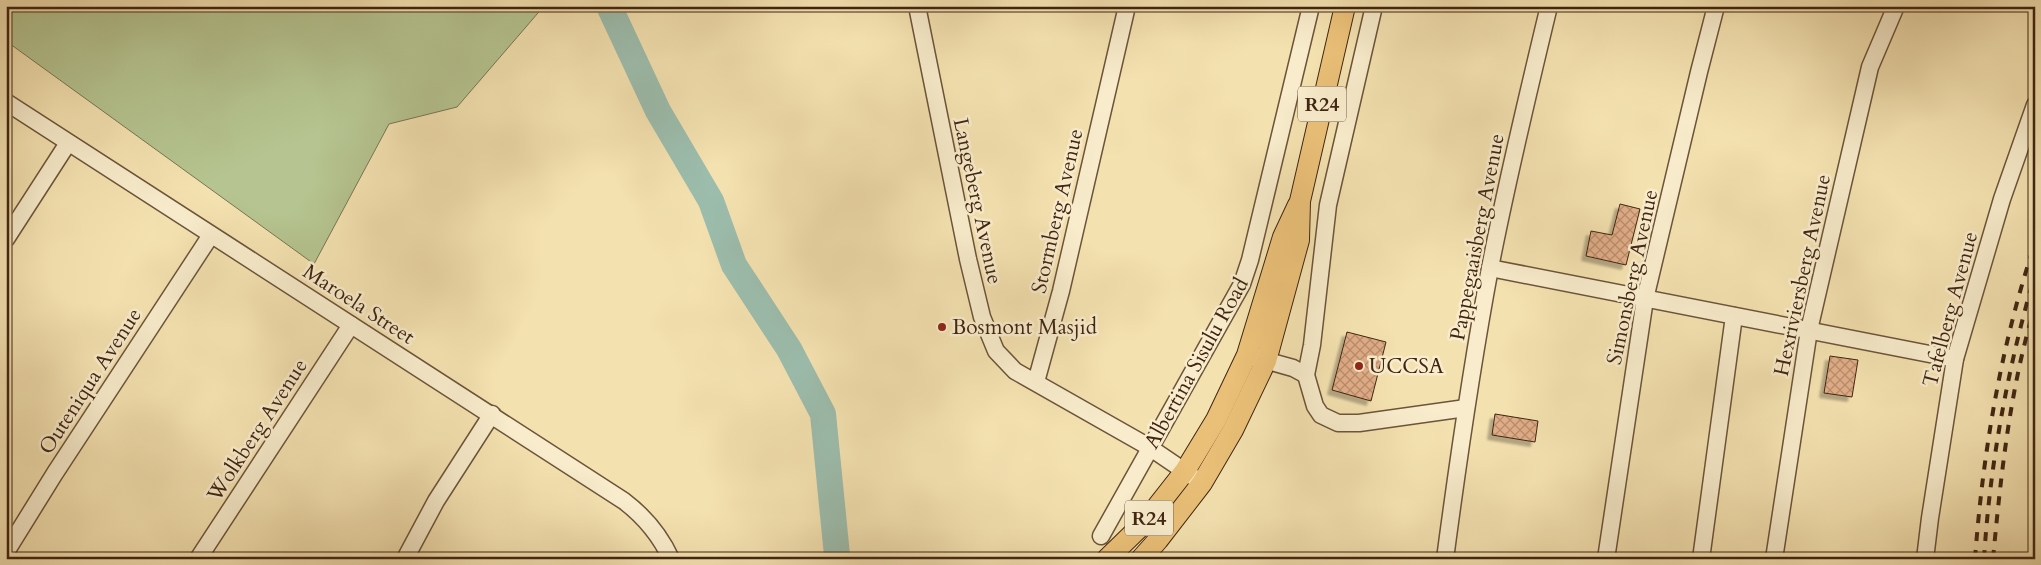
<svg xmlns="http://www.w3.org/2000/svg" width="2041" height="565" font-family="Cardo,serif">
<style>
.garden{fill:#b5c490;stroke:#7a7451}
.lines{fill:none;stroke-linecap:round;stroke-linejoin:round}
.canal{stroke:#9cbdad;stroke-width:15}
.river{stroke:#9cbdad;stroke-width:26}
.building{fill:url(#building-cross-hatch);stroke:#3f2512;filter:url(#shadow)}
.minor-casing{stroke:#6c543a;stroke-width:19}
.major-casing{stroke:#3f2512;stroke-width:22}
.minor{stroke:#f8eccc;stroke-width:16}
.major{stroke:#eac078;stroke-width:20}
.rail{stroke:#3f2512;stroke-width:4;stroke-dasharray:9 9;stroke-linecap:butt}
.poi-dot{fill:#8f2418;stroke:#f8eccc;stroke-width:2}
.labels{text-anchor:middle;stroke-width:5;stroke-linejoin:round;paint-order:stroke}
.shield{fill:#f8eccc;stroke:#76614a;stroke-width:1}
.shield-label{font-size:20px;font-weight:bold;fill:#3f2512}
.street-label{font-size:21px;fill:#3f2512;stroke:#f8eccc}
.poi-label{font-size:21px;fill:#3f2512;stroke:#f8eccc;text-anchor:start}
</style>
<defs>
<pattern id="building-cross-hatch" width="8" height="8" patternUnits="userSpaceOnUse" patternTransform="scale(1.25)"><rect width="8" height="8" fill="#e1ad87"/><path d="M0 0l8 8M0 8l8-8" fill="none" stroke="#b88d6d"/></pattern>
<filter id="shadow"><feDropShadow dx="-4.5" dy="4.5" stdDeviation="1" flood-color="#0004"/></filter>
</defs>
<rect width="100%" height="100%" fill="#f4e1b0"/>
<filter id="stains"><feTurbulence type="fractalNoise" baseFrequency=".004" numOctaves="4"/><feColorMatrix values="0 0 0 0 .2 0 0 0 0 .09 0 0 0 0 .02 0 0 0 .5 -.17"/></filter>
<radialGradient id="worn" r=".72"><stop offset=".6" stop-color="#630" stop-opacity="0"/><stop offset="1" stop-color="#630" stop-opacity=".3"/></radialGradient>
<polygon class="garden" points="6,6 544,6 457,107 389,124 314,264 6,41"/>
<g class="lines">
<polyline class="canal" points="837,555 838,559"/>
<polyline class="river" points="609,6 658,111 711,201 734,265 789,349 823,414 837,555"/>
</g>
<g class="building">
<polygon points="1620,204 1640,209 1626,265 1586,256 1591,231 1612,235"/>
<polygon points="1347,332 1386,342 1371,401 1332,390"/>
<polygon points="1830,356 1858,360 1852,397 1824,393"/>
<polygon points="1495,414 1538,421 1535,442 1492,435"/>
</g>
<g class="lines">
<defs>
<g id="minor">
<polyline points="917,6 968,259 982,317 996,351 1015,371 1149,447 1202,483"/>
<polyline points="1374,6 1328,205 1312,345 1306,375 1315,406 1321,415 1338,423 1359,423 1466,408"/>
<path d="M6,102L624,501C645,517 660,535 671,559"/>
<polyline points="6,239 68,143"/>
<polyline points="1490,268 1955,359"/>
<polyline points="1254,357 1293,368 1306,375"/>
<polyline points="1036,382 1061,291 1127,6"/>
<polyline points="1101,536 1242,284 1250,260 1311,6"/>
<polyline points="6,552 55,473 211,235"/>
<polyline points="198,559 351,325"/>
<polyline points="405,559 436,501 492,414"/>
<path d="M1445,559C1458,461 1472,364 1490,268C1507,180 1528,93 1549,6"/>
<polyline points="1606,559 1645,299 1699,72 1716,6"/>
<polyline points="1701,559 1734,316"/>
<polyline points="1774,559 1809,330 1870,67 1896,6"/>
<polyline points="1925,559 1930,518 1955,359 2002,199 2035,105"/>
</g>
<g id="major">
<polyline points="1107,559 1145,522 1185,471 1216,420 1247,355 1283,237 1298,205"/>
<polyline points="1141,559 1158,540 1202,483 1233,430 1266,361 1299,240 1300,201 1345,6"/>
</g>
</defs>
<use href="#minor" class="minor-casing"/>
<use href="#major" class="major-casing"/>
<use href="#minor" class="minor"/>
<use href="#major" class="major"/>
<g class="rail">
<path d="M1975,559C1983,451 2001,345 2035,243"/>
<path d="M1984,559C1990,462 2008,367 2035,274"/>
<path d="M1993,559C2001,474 2010,388 2035,306"/>
</g>
</g>
<g class="poi-dot">
<circle cx="942" cy="327" r="5"/>
<circle cx="1359" cy="366" r="5"/>
</g>
<g class="labels">
<g class="shield">
<rect x="1298" y="86.5" width="48" height="35" rx="4"/>
<rect x="1125" y="500.5" width="48" height="35" rx="4"/>
</g>
<g class="shield-label">
<text x="1322" y="111">R24</text>
<text x="1149" y="525">R24</text>
</g>
<g class="street-label">
<text transform="translate(978 201) rotate(78)" y="7">Langeberg Avenue</text>
<text transform="translate(1057 211) rotate(-77)" y="7">Stormberg Avenue</text>
<text transform="translate(1477 237) rotate(-79)" y="7">Pappegaaisberg Avenue</text>
<text transform="translate(1802 275) rotate(-78)" y="7">Hexriviersberg Avenue</text>
<text transform="translate(1632 277) rotate(-78)" y="7">Simonsberg Avenue</text>
<text transform="translate(359 304) rotate(33)" y="7">Maroela Street</text>
<text transform="translate(1950 309) rotate(-75)" y="7">Tafelberg Avenue</text>
<text transform="translate(1196 363) rotate(-61)" y="7">Albertina Sisulu Road</text>
<text transform="translate(90 381) rotate(-57)" y="7">Outeniqua Avenue</text>
<text transform="translate(257 430) rotate(-57)" y="7">Wolkberg Avenue</text>
</g>
<g class="poi-label">
<text x="952" y="334">Bosmont Masjid</text>
<text x="1369" y="373">UCCSA</text>
</g>
</g>
<rect width="2041" height="565" fill="none" stroke="#f4e1b0" stroke-width="25"/>
<rect x="8" y="8" width="2026" height="550" fill="none" stroke="#3f2512" stroke-width="2.5"/>
<rect x="12" y="12" width="2016" height="540" fill="none" stroke="#3f2512"/>
<rect width="100%" height="100%" filter="url(#stains)"/>
<rect width="100%" height="100%" fill="url(#worn)"/>
</svg>
